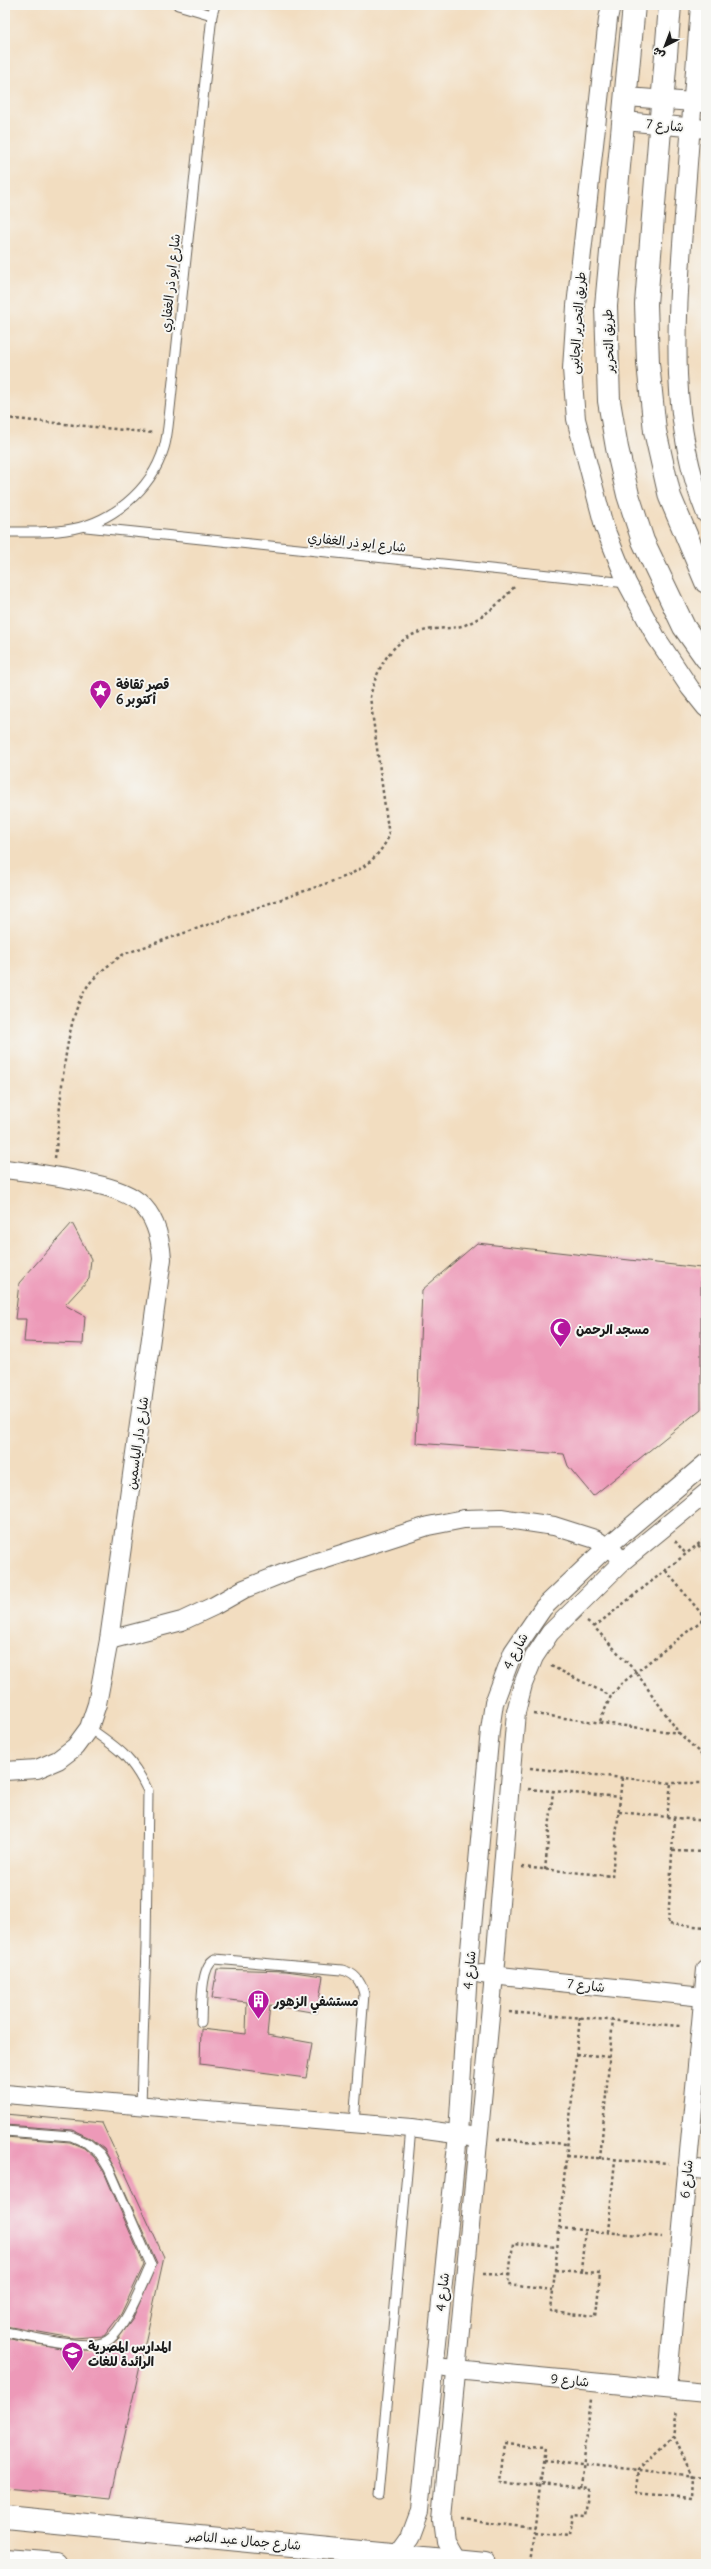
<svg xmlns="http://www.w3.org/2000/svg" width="711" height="2569" font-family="Delius,'Playpen Sans Arabic',sans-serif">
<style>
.building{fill:#ed99b8}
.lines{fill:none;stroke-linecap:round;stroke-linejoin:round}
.lane-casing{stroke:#676055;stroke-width:11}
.street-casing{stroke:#676055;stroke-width:20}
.secondary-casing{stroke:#676055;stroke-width:24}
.path{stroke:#676055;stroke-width:2.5;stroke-dasharray:3 3;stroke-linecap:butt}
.lane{stroke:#fff;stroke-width:9}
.street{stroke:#fff;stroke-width:18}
.secondary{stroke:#fff;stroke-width:22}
.labels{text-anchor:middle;stroke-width:4;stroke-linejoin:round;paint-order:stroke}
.street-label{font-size:13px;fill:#1c1c1c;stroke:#f6f6f2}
.poi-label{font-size:13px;font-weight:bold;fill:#1c1c1c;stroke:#f6f6f2;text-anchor:start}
</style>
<rect width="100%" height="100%" fill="#f6f6f2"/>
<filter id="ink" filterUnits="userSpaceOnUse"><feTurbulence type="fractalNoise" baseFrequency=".025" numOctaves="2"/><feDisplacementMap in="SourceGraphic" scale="8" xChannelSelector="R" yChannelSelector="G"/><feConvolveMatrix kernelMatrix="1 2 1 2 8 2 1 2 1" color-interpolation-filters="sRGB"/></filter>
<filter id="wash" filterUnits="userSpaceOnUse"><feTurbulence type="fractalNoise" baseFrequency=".012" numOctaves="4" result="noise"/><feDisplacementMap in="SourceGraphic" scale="16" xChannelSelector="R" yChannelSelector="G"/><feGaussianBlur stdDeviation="0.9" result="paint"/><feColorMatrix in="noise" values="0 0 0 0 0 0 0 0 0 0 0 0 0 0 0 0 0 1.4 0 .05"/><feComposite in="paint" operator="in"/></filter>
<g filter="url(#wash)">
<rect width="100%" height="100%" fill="#f2ddc0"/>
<g id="blocks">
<g class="building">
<polygon points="72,1223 91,1259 89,1279 65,1305 85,1316 83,1344 24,1342 26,1319 15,1319 19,1283"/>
<polygon points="477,1243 701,1268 701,1409 593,1496 568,1466 564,1454 416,1443 422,1290"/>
<polygon points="217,1969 286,1971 323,1976 317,2013 270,2005 267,2035 312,2043 306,2078 200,2064 201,2029 246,2034 247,2002 212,1998"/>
<polygon points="5,2114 102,2123 164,2257 111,2498 5,2488 5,2338 72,2350 98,2350 109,2347 118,2339 132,2320 157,2263 114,2167 104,2149 90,2138 73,2130 5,2125"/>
<polygon points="5,2137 70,2142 84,2148 95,2158 104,2172 144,2265 121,2314 104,2336 73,2338 5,2326"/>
</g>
</g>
</g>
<g filter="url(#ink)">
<use href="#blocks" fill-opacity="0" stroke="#676055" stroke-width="1"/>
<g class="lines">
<defs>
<g id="lane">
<polyline points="178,5 212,15"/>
<polyline points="86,527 627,583"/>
<path d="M5,532C25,532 46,533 66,530C110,524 151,491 164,448C167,438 168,428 169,418L212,15L215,5"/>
<path d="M89,1728C119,1749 132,1757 148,1791L146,1946L141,2106"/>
<path d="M201,2022C202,2007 200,1966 215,1959L342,1970C355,1973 361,1981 364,1994L354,2123"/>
<path d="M5,2131L71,2136L87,2143L100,2154L109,2169L151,2265C142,2284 125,2330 107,2341C87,2352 29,2336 5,2332"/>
<polyline points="378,2496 411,2128"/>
</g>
<g id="street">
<polyline points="611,5 608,19 576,306 572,369 576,419 604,526 627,583 656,637 690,688 706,708"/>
<path d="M700,5C695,75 689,146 684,216C677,316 667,419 706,514"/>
<polyline points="627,97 706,103"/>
<polyline points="625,121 706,129"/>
<path d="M5,1169C30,1172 56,1176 81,1181C132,1191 158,1202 162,1259L109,1640L97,1704L89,1728L75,1747L58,1760L37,1769L5,1771"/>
<polyline points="109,1640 182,1621 214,1606 244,1589 289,1571 428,1526 464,1519 501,1518 554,1526 595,1539 615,1553"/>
<polyline points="481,1974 703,1997"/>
<polyline points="5,2094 411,2128 470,2136"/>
<polyline points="687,2168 706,2170"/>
<polyline points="445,2368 706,2393"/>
<polyline points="667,2389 706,1969"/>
<polyline points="397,2555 410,2537 420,2510 458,2134 468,1972 490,1730 494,1703 513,1652 543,1608 608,1546 706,1463"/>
<polyline points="456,2561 445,2542 442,2519 494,1975 516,1712 523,1684 534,1657 550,1633 623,1561 706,1493"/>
</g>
<g id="secondary">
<polyline points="634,5 606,306 609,401 617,448 628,495 643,541 684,627 706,658"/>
<polyline points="670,5 646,304 648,363 655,431 670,497 706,582"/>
<polyline points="5,2517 484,2564"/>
<polyline points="5,2560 58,2564"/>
</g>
</defs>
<use href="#lane" class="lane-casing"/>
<use href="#street" class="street-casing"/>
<use href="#secondary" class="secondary-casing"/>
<g class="path">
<polyline points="5,418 154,433"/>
<path d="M55,1158C61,1111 62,1020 89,984C99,972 111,963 124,954L339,879C362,870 378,859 389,836L370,697C377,668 391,640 423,631C436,627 451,630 465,625C486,616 500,603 515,586"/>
<polyline points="675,1541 686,1554"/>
<polyline points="698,1545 706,1554"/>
<polyline points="666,1571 705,1618"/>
<polyline points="587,1622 594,1627 636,1672 679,1733 706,1759"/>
<polyline points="594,1627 706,1538"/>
<polyline points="551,1666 611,1696"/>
<polyline points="534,1714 679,1733"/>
<polyline points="600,1721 611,1696 621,1684 706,1617"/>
<polyline points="530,1768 671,1783 706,1783"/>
<polyline points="528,1789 620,1797"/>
<polyline points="619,1812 706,1821"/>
<polyline points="667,1817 671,1783"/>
<polyline points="674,1818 668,1924 706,1927"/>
<polyline points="672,1851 706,1852"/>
<polyline points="522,1867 612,1876 622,1778"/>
<polyline points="545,1870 553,1791"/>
<polyline points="509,2012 681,2026"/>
<polyline points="576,2054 610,2057"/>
<polyline points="497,2139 567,2144"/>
<polyline points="566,2156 669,2163"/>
<polyline points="600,2159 613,2020"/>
<polyline points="559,2228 662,2237"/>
<polyline points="608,2232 615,2160"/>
<polyline points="555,2270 600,2273 596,2316 551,2311 555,2270 580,2017"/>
<polyline points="581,2271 585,2230"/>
<polyline points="483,2274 509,2275"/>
<polyline points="553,2290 508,2285 513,2243 557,2247"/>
<polyline points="674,2436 692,2476 691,2498 636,2493 638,2469 674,2436 678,2409"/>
<polyline points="543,2460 706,2477"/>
<polyline points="581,2486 591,2399"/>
<polyline points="462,2520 535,2528"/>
<polyline points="534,2534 569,2537 572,2515 585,2516 589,2487 540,2483"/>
<polyline points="530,2564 545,2447 504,2444 500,2483 540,2485"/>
</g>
<use href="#lane" class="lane"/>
<use href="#street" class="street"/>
<use href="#secondary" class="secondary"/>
</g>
</g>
<defs>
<symbol id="sight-pin" viewBox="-11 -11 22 30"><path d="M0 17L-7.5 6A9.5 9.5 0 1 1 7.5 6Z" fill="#b5179e" stroke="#f6f6f2"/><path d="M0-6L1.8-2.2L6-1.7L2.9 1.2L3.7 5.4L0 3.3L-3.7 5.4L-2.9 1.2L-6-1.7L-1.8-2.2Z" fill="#fff"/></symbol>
<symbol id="mosque-pin" viewBox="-11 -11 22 30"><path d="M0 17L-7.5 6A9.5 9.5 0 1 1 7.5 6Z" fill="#b5179e" stroke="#f6f6f2"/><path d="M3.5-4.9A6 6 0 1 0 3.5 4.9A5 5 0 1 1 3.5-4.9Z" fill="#fff"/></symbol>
<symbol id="building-pin" viewBox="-11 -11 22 30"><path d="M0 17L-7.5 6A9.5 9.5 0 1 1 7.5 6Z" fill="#b5179e" stroke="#f6f6f2"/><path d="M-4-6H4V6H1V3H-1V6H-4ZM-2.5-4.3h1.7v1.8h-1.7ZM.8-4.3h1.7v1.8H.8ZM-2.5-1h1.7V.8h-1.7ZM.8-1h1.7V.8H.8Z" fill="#fff"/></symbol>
<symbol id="school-pin" viewBox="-11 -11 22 30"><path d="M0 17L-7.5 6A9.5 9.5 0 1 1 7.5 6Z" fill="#b5179e" stroke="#f6f6f2"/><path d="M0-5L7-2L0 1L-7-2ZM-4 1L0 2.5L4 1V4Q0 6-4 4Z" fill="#fff"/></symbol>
</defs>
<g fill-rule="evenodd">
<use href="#sight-pin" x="88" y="678" width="25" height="34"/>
<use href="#mosque-pin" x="548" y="1316" width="25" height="34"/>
<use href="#building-pin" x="246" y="1988" width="25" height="34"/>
<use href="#school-pin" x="60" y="2340" width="25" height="34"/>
</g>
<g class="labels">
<g class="street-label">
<text transform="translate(665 125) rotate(5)" y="5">شارع 7</text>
<text transform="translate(170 283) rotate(-84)" y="5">شارع ابو ذر الغفاري</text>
<text transform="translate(577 323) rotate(-86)" y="5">طريق التحرير الجانبى</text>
<text transform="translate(608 341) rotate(-92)" y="5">طريق التحرير</text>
<text transform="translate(357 542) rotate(6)" y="5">شارع ابو ذر الغفاري</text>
<text transform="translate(137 1443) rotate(-82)" y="5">شارع دار الياسمين</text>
<text transform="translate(515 1651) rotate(-63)" y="5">شارع 4</text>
<text transform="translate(469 1970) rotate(-85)" y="5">شارع 4</text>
<text transform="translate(586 1985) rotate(6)" y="5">شارع 7</text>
<text transform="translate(686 2179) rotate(-85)" y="5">شارع 6</text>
<text transform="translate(442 2292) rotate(-84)" y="5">شارع 4</text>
<text transform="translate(570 2380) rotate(5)" y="5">شارع 9</text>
<text transform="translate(244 2540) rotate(5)" y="5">شارع جمال عبد الناصر</text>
</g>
<g class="poi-label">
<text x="116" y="689">قصر ثقافة<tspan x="116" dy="15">6 أكتوبر</tspan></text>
<text x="576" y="1334">مسجد الرحمن</text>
<text x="274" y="2006">مستشفي الزهور</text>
<text x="88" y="2351">المدارس المصرية<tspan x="88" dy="15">الرائدة للغات</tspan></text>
</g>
</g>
<rect width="711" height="2569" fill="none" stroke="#f6f6f2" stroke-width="20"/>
<g transform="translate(665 46) rotate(222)" stroke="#f6f6f2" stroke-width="3" paint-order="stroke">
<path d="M0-3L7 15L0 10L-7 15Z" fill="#1c1c1c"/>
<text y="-6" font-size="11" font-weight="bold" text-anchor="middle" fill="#1c1c1c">ش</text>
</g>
</svg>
